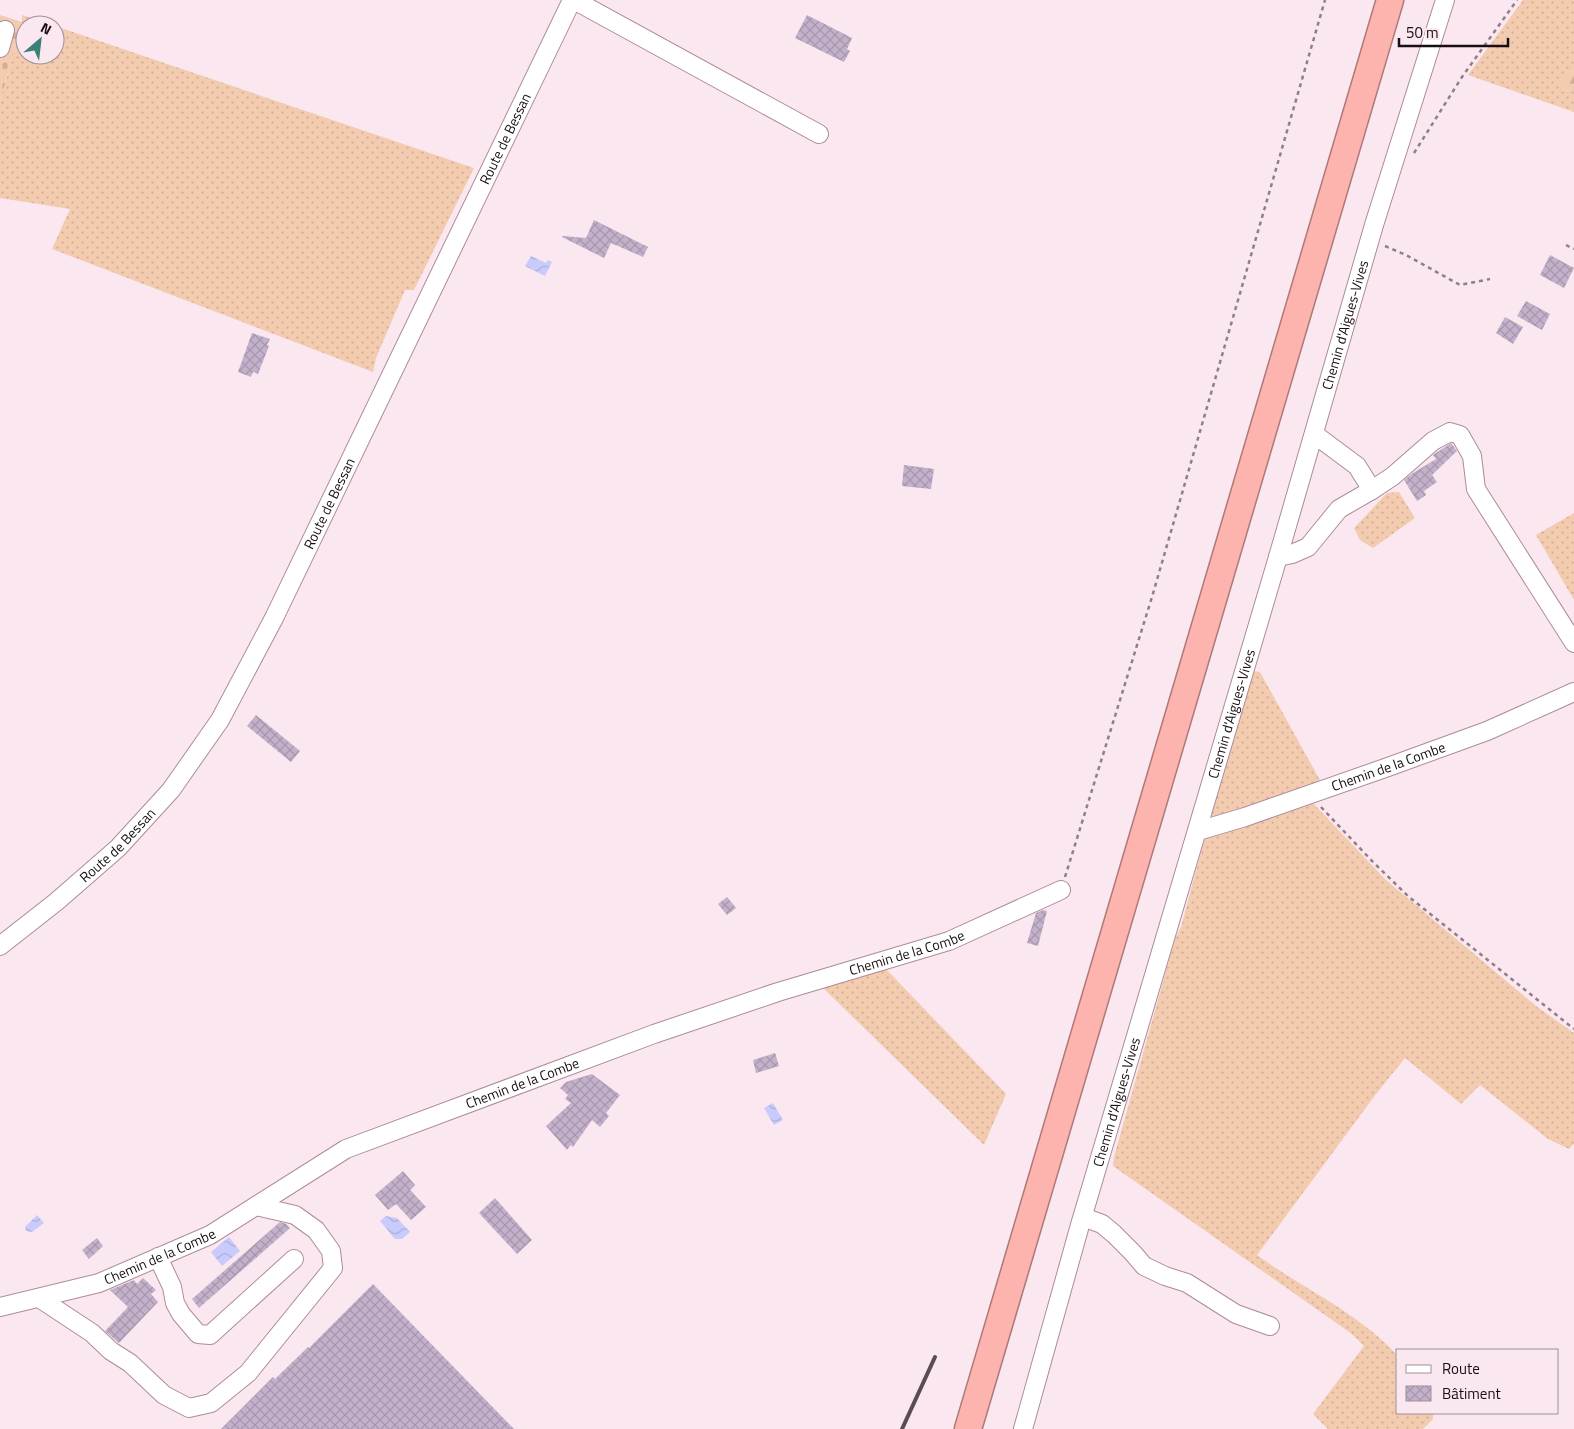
<svg xmlns="http://www.w3.org/2000/svg" width="1574" height="1429" font-family="'Titillium Web',sans-serif">
<style>
.grass{fill:url(#grass-dots)}
.forest{fill:url(#forest-firs)}
.cemetery{fill:url(#cemetery-stones)}
.water{fill:url(#water-waves)}
.building{fill:url(#building-cross-hatch)}
.lines{fill:none;stroke-linecap:round;stroke-linejoin:round}
.minor-casing{stroke:#ab8c9a;stroke-width:20}
.highway-casing{stroke:#ad7978;stroke-width:29}
.path{stroke:#8f8087;stroke-width:2.5;stroke-dasharray:4 4;stroke-linecap:butt}
.minor{stroke:#fff;stroke-width:18}
.highway{stroke:#fdb3ae;stroke-width:26}
.rail{stroke:#594c52;stroke-width:4}
.labels{text-anchor:middle;stroke-width:4;stroke-linejoin:round;paint-order:stroke}
.street-label{font-size:14px;fill:#180e13;stroke:#fbe7f0}
</style>
<defs>
<pattern id="grass-dots" width="8" height="8" patternUnits="userSpaceOnUse" patternTransform="scale(1.25)"><rect width="8" height="8" fill="#f3cbaf"/><path d="M2 2h.1M6 6h.1" fill="none" stroke="#d0ad96" stroke-width="1.8" stroke-linecap="round"/></pattern>
<pattern id="forest-firs" width="22" height="20" patternUnits="userSpaceOnUse" patternTransform="scale(1.25)"><rect width="22" height="20" fill="#f3cbaf"/><path d="M5 1l3.5 6h-7zM16 11l3.5 6h-7z" fill="#d0ad96"/></pattern>
<pattern id="cemetery-stones" width="16" height="16" patternUnits="userSpaceOnUse" patternTransform="scale(1.25)"><rect width="16" height="16" fill="#f3cbaf"/><path d="M2 7V4a2 2 0 0 1 4 0v3zM10 15v-3a2 2 0 0 1 4 0v3z" fill="#d0ad96"/></pattern>
<pattern id="water-waves" width="16" height="10" patternUnits="userSpaceOnUse" patternTransform="scale(1.25)"><rect width="16" height="10" fill="#c9cbfd"/><path d="M0 5q4-4 8 0t8 0" fill="none" stroke="#acadd8"/></pattern>
<pattern id="building-cross-hatch" width="8" height="8" patternUnits="userSpaceOnUse" patternTransform="scale(1.25)"><rect width="8" height="8" fill="#c3b1cb"/><path d="M0 0l8 8M0 8l8-8" fill="none" stroke="#a797ad"/></pattern>
</defs>
<rect width="100%" height="100%" fill="#fbe7f0"/>
<g class="grass">
<polygon points="1523,0 1574,0 1574,71 1572,71 1560,90 1574,91 1574,112 1468,75"/>
<polygon points="22,15 52,25 25,25 25,55 55,55 55,26 474,168 414,290 405,290 376,358 373,372 52,249 70,209 0,198 0,102 22,22"/>
<polygon points="1399,492 1415,518 1373,548 1360,540 1354,528 1387,493"/>
<polygon points="1574,513 1574,600 1536,535"/>
<polygon points="1253,671 1260,672 1321,782 1222,819 1212,816 1209,809"/>
<path d="M1312,802L1386,880L1536,1006L1574,1033V1144L1569,1149L1548,1139L1480,1085L1461,1104L1405,1058L1376,1094L1257,1255C1303,1289 1358,1312 1398,1356V1413H1437L1433,1415V1419L1423,1429H1328L1313,1414L1364,1346L1352,1334L1113,1166L1114,1157L1175,939L1181,927L1205,837Z"/>
<polygon points="883,966 1006,1094 984,1145 820,985"/>
</g>
<polygon class="forest" points="1573,71 1574,71 1574,91 1560,90 1558,83"/>
<polygon class="cemetery" points="0,15 22,22 0,102"/>
<g class="water">
<polygon points="531,256 546,263 548,260 552,262 545,276 525,266"/>
<polygon points="773,1103 783,1120 774,1125 764,1108"/>
<polygon points="37,1215 44,1223 32,1232 26,1231 25,1227"/>
<polygon points="386,1216 397,1218 410,1232 402,1239 395,1239 380,1221"/>
<polygon points="229,1237 240,1251 222,1266 211,1252"/>
</g>
<g class="building">
<polygon points="807,15 852,38 847,49 850,51 844,62 795,38"/>
<polygon points="594,220 648,247 643,257 611,243 604,258 562,237 563,236 586,238"/>
<polygon points="1550,255 1574,268 1564,288 1540,275"/>
<polygon points="1526,301 1550,314 1542,330 1517,316"/>
<polygon points="1505,317 1523,327 1513,344 1496,333"/>
<polygon points="252,333 270,339 267,345 269,346 258,374 253,372 251,377 238,372"/>
<polygon points="1451,443 1457,451 1432,475 1437,482 1424,491 1426,495 1417,501 1404,480 1413,473 1436,459 1433,455"/>
<polygon points="904,465 934,469 931,489 902,486"/>
<polygon points="256,715 300,751 291,762 247,726"/>
<polygon points="727,897 736,908 727,915 718,904"/>
<polygon points="1043,910 1047,911 1038,946 1027,943 1036,913"/>
<polygon points="775,1053 779,1066 756,1073 753,1060"/>
<polygon points="592,1074 620,1095 606,1113 609,1116 600,1127 592,1120 573,1147 571,1145 567,1150 546,1126 571,1103 565,1099 568,1095 560,1088 566,1082"/>
<polygon points="403,1171 415,1185 410,1190 426,1207 411,1220 396,1204 388,1210 375,1195"/>
<polygon points="495,1198 532,1240 517,1254 479,1213"/>
<polygon points="280,1222 286,1224 290,1228 199,1308 192,1299"/>
<polygon points="97,1238 103,1246 89,1259 82,1250"/>
<polygon points="143,1278 156,1290 151,1294 158,1302 119,1343 105,1331 128,1307 110,1290 134,1280 137,1284"/>
<polygon points="373,1284 514,1429 221,1429 273,1377 275,1379 308,1347 309,1348"/>
</g>
<g class="lines">
<defs>
<g id="minor">
<polyline points="574,0 819,134"/>
<polyline points="0,48 5,30"/>
<polyline points="1314,434 1357,466 1372,490 1393,476 1433,441 1450,432 1460,435 1472,456 1476,489 1574,643"/>
<polyline points="1278,557 1292,554 1308,547 1339,509 1372,490"/>
<path id="s1" d="M1198,831L1245,817L1388,767L1487,731L1574,692"/>
<path id="s2" d="M0,946L56,902L118,848L171,790L220,720L274,618L572,0"/>
<polyline points="1083,1217 1102,1224 1114,1234 1133,1253 1144,1266 1165,1276 1187,1283 1236,1314 1270,1326"/>
<polyline points="158,1257 172,1287 175,1303 181,1314 198,1334 210,1335 294,1259"/>
<polyline points="39,1298 92,1333 111,1351 130,1363 164,1395 189,1408 211,1403 248,1373 333,1268 331,1251 316,1230 295,1215 256,1206"/>
<path id="s3" d="M0,1307L99,1283L210,1235L346,1149L654,1034L778,992L949,941L1061,890"/>
<path id="s4" d="M1023,1429L1080,1225L1278,557L1374,225L1445,0"/>
</g>
<polyline id="highway" points="968,1429 1390,0"/>
</defs>
<use href="#minor" class="minor-casing"/>
<use href="#highway" class="highway-casing"/>
<g class="path">
<polyline points="1414,153 1462,77 1517,0"/>
<polyline points="1566,245 1574,249"/>
<polyline points="1385,246 1406,255 1460,285 1490,279"/>
<polyline points="1321,807 1373,862 1409,897 1574,1029"/>
<polyline points="1065,877 1152,597 1325,0"/>
</g>
<use href="#minor" class="minor"/>
<use href="#highway" class="highway"/>
<polyline class="rail" points="902,1429 935,1357"/>
</g>
<g class="labels">
<g class="street-label">
<text dy="5" stroke="none"><textPath href="#s2" startOffset="965">Route de Bessan</textPath></text>
<text dy="5" stroke="none"><textPath href="#s4" startOffset="1150">Chemin d'Aigues-Vives</textPath></text>
<text dy="5" stroke="none"><textPath href="#s2" startOffset="560">Route de Bessan</textPath></text>
<text dy="5" stroke="none"><textPath href="#s4" startOffset="745">Chemin d'Aigues-Vives</textPath></text>
<text dy="5" stroke="none"><textPath href="#s1" startOffset="201">Chemin de la Combe</textPath></text>
<text dy="5" stroke="none"><textPath href="#s2" startOffset="155">Route de Bessan</textPath></text>
<text dy="5" stroke="none"><textPath href="#s3" startOffset="978">Chemin de la Combe</textPath></text>
<text dy="5" stroke="none"><textPath href="#s3" startOffset="572">Chemin de la Combe</textPath></text>
<text dy="5" stroke="none"><textPath href="#s4" startOffset="340">Chemin d'Aigues-Vives</textPath></text>
<text dy="5" stroke="none"><textPath href="#s3" startOffset="168">Chemin de la Combe</textPath></text>
</g>
</g>
<rect x="1396" y="1349" width="162" height="65" fill="#fbe7f0" stroke="#a09098"/>
<rect x="1406" y="1365" width="25" height="8" fill="#ffffff" stroke="#a09098"/>
<text x="1442" y="1374" font-size="15" fill="#180e13">Route</text>
<rect x="1406" y="1386" width="25" height="15" fill="url(#building-cross-hatch)" stroke="#a09098"/>
<text x="1442" y="1399" font-size="15" fill="#180e13">Bâtiment</text>
<g transform="translate(40 40) rotate(28)"><circle r="24" fill="#fbe7f0" stroke="#a09098"/>
<path d="M0-4L9 19L0 12L-9 19Z" fill="#3c8176"/>
<text y="-8" font-size="14" font-weight="bold" text-anchor="middle" fill="#180e13">N</text>
</g>
<path d="M1399 38v8h109v-8" fill="none" stroke="#180e13" stroke-width="2.5"/>
<text x="1406" y="38" font-size="15" fill="#180e13" stroke="#fbe7f0" stroke-width="4" paint-order="stroke">50 m</text>
</svg>
